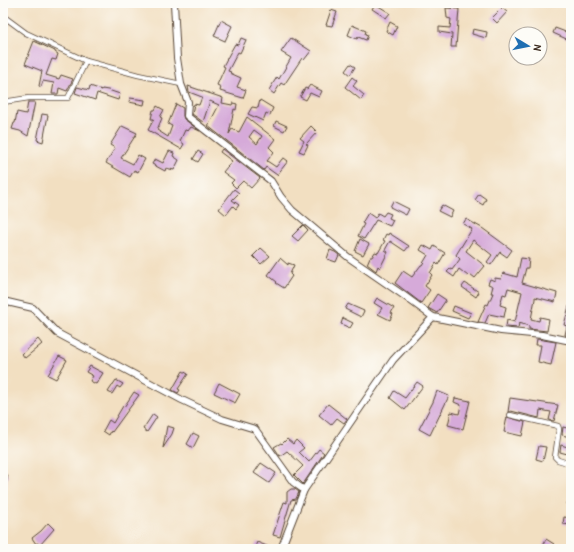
<svg xmlns="http://www.w3.org/2000/svg" width="574" height="552" font-family="'Patrick Hand',sans-serif">
<style>
.building{fill:#d6aad9;fill-rule:evenodd}
.lines{fill:none;stroke-linecap:round;stroke-linejoin:round}
.minor-casing{stroke:#564536;stroke-width:6}
.tertiary-casing{stroke:#564536;stroke-width:8}
.minor{stroke:#fff;stroke-width:4.5}
.tertiary{stroke:#fff;stroke-width:6}
</style>
<rect width="100%" height="100%" fill="#fdfcf7"/>
<filter id="ink" filterUnits="userSpaceOnUse"><feTurbulence type="fractalNoise" baseFrequency=".025" numOctaves="2"/><feDisplacementMap in="SourceGraphic" scale="8" xChannelSelector="R" yChannelSelector="G"/><feConvolveMatrix kernelMatrix="1 2 1 2 8 2 1 2 1" color-interpolation-filters="sRGB"/></filter>
<filter id="wash" filterUnits="userSpaceOnUse"><feTurbulence type="fractalNoise" baseFrequency=".012" numOctaves="4" result="noise"/><feDisplacementMap in="SourceGraphic" scale="16" xChannelSelector="R" yChannelSelector="G"/><feGaussianBlur stdDeviation="0.9" result="paint"/><feColorMatrix in="noise" values="0 0 0 0 0 0 0 0 0 0 0 0 0 0 0 0 0 1.4 0 .05"/><feComposite in="paint" operator="in"/></filter>
<g filter="url(#wash)">
<rect width="100%" height="100%" fill="#f2dfc1"/>
<g id="blocks">
<g class="building">
<polygon points="375,4 390,13 386,18 372,9"/>
<polygon points="446,8 459,9 456,47 451,47 452,34 439,32 439,27 450,28 451,19 447,18"/>
<polygon points="502,8 507,12 497,23 492,18"/>
<polygon points="331,10 337,12 332,26 326,25"/>
<polygon points="221,20 232,26 225,41 214,36"/>
<polygon points="390,22 397,26 393,35 386,31"/>
<polygon points="352,25 366,31 365,34 368,35 366,40 358,37 357,39 348,35"/>
<polygon points="555,28 571,34 571,41 553,33"/>
<polygon points="473,29 487,32 486,38 472,34"/>
<polygon points="241,38 246,40 240,53 238,52 228,71 231,72 230,73 241,78 237,87 246,90 243,98 220,91 221,87 217,85 225,67 223,66 231,51 235,44 238,45"/>
<polygon points="291,38 311,51 304,60 302,58 284,85 281,83 274,94 269,90 277,77 279,79 291,58 281,52"/>
<polygon points="34,41 55,51 55,52 58,54 56,60 52,59 46,75 59,79 61,75 73,79 67,91 59,88 58,94 52,94 54,83 43,81 41,87 39,86 42,71 25,64"/>
<polygon points="350,64 355,67 350,75 345,71"/>
<polygon points="352,77 357,81 353,86 364,95 361,100 345,87"/>
<polygon points="310,85 322,91 319,97 310,93 306,100 300,97 305,88 307,89"/>
<polygon points="90,86 102,90 102,89 108,90 120,94 118,100 97,93 95,100 75,93 77,87 89,90"/>
<path d="M188,86L223,98L222,103L232,105L233,103L237,104L236,110L234,109L229,134L232,129L239,132L247,117L275,139L269,147L274,152L267,161L276,167L282,159L284,158L288,161L277,175L266,167L264,170L208,126L219,105L210,101L203,122L192,114L194,104L199,105L202,97L189,92ZM254,130L262,136L257,144L249,137Z"/>
<polygon points="130,98 145,100 144,105 129,102"/>
<polygon points="260,100 273,108 270,115 266,113 263,121 248,114 252,107 258,108"/>
<polygon points="28,102 35,102 28,136 20,131 12,129 14,123 15,123 17,112 26,114"/>
<polygon points="176,104 183,108 183,116 184,119 200,131 191,127 188,131 185,130 180,141 184,144 181,149 148,130 154,119 151,119 153,110 155,110 157,106 164,110 160,117 162,118 157,130 168,137 172,126 168,124"/>
<polygon points="42,114 48,115 43,142 37,140"/>
<polygon points="276,121 287,126 284,131 274,126"/>
<polygon points="122,126 137,133 121,158 133,164 138,155 145,159 138,172 134,170 130,177 106,163 115,148 110,145"/>
<polygon points="311,126 317,132 306,144 308,145 304,153 299,151 304,141 300,138"/>
<polygon points="222,149 260,178 251,188 243,181 236,188 231,183 234,180 223,172 232,161 220,152"/>
<polygon points="169,151 174,153 173,156 179,160 174,170 166,168 165,171 152,164 155,159 163,163"/>
<polygon points="198,151 203,154 198,162 193,159"/>
<polygon points="234,189 239,193 232,200 239,205 236,209 233,206 226,215 219,209"/>
<polygon points="479,194 486,199 483,205 475,200"/>
<polygon points="393,201 409,209 406,215 390,207"/>
<polygon points="442,205 453,211 450,217 438,211"/>
<polygon points="386,212 391,214 389,218 393,220 390,226 376,220 364,239 358,236 364,224 362,223 368,213 375,218 378,213 383,216"/>
<polygon points="466,219 482,228 512,250 507,257 500,252 491,265 487,262 492,255 473,240 466,251 485,266 475,278 470,274 468,276 459,269 454,277 447,272 450,269 452,270 460,259 456,255 472,229 463,224"/>
<polygon points="303,225 308,230 298,241 292,236"/>
<polygon points="389,233 409,246 405,251 390,241 385,250 388,252 380,268 378,266 376,271 367,264 370,257 372,257 375,252 378,253 385,241 383,240 386,234 388,235"/>
<polygon points="360,239 369,244 363,255 355,251"/>
<polygon points="423,245 432,250 434,246 445,253 438,265 436,263 430,273 432,275 425,286 430,290 421,303 395,283 403,271 412,277 421,265 422,265 428,255 420,250"/>
<polygon points="261,248 270,256 261,264 253,256"/>
<polygon points="330,250 335,252 339,255 336,262 327,259"/>
<polygon points="280,258 288,265 288,263 294,265 290,274 292,276 284,288 276,283 277,282 268,275"/>
<polygon points="521,258 529,259 528,268 526,268 522,283 557,293 555,302 535,297 535,299 531,319 539,321 540,317 549,319 547,331 529,329 529,326 519,323 518,328 506,327 507,320 515,322 522,292 508,288 506,295 503,294 500,305 506,307 504,317 489,314 485,323 478,322 486,304 488,305 493,293 491,293 493,286 488,284 490,279 495,281 495,278 501,279 503,273 517,277"/>
<polygon points="465,283 479,292 476,297 462,287"/>
<polygon points="437,294 446,300 437,313 428,308"/>
<polygon points="377,298 394,308 391,313 393,314 390,320 378,314 382,308 374,303"/>
<polygon points="348,304 364,311 361,317 345,309"/>
<polygon points="454,306 471,313 468,318 452,311"/>
<polygon points="569,306 571,306 571,336 565,335 567,326 564,325"/>
<polygon points="343,318 353,323 350,328 341,324"/>
<polygon points="38,339 42,344 25,358 22,354"/>
<polygon points="537,339 556,342 551,365 538,362 541,345 536,345"/>
<polygon points="59,356 67,360 56,379 48,375"/>
<polygon points="90,366 103,373 96,384 90,381 93,376 86,372"/>
<polygon points="183,371 188,374 178,389 180,390 178,393 172,390"/>
<polygon points="116,380 123,384 120,388 117,386 112,394 108,392"/>
<polygon points="417,382 423,386 405,410 390,398 394,391 405,398"/>
<polygon points="219,383 240,394 235,403 214,393"/>
<polygon points="437,391 449,396 430,435 419,429 433,402"/>
<polygon points="134,392 139,395 112,432 111,431 109,435 103,431 109,420 113,423 123,406 124,407"/>
<polygon points="455,398 470,401 463,429 448,425 451,412 459,414 461,405 454,402"/>
<polygon points="510,398 558,405 554,421 549,420 551,412 540,410 539,418 511,411 508,412"/>
<polygon points="328,404 347,419 344,423 337,418 331,425 319,415"/>
<polygon points="153,414 157,417 147,432 143,429"/>
<polygon points="507,417 525,422 522,436 504,432"/>
<polygon points="167,426 174,428 172,434 163,448"/>
<polygon points="563,427 571,429 570,437 562,435"/>
<polygon points="193,433 199,436 193,448 187,444"/>
<polygon points="287,439 293,444 296,440 304,448 299,452 309,462 319,449 324,453 303,484 294,475 303,466 287,451 280,456 274,447 281,443 282,444"/>
<polygon points="561,445 571,448 571,455 560,452"/>
<polygon points="539,446 546,447 543,461 536,459"/>
<polygon points="261,463 276,473 269,483 254,473"/>
<polygon points="3,473 8,475 5,490 3,490"/>
<polygon points="291,489 295,489 299,492 296,499 291,500 280,537 273,535 284,502 287,503 287,492"/>
<polygon points="564,517 571,518 571,525 563,524"/>
<polygon points="48,523 54,529 40,545 37,543 36,544 32,538 41,531"/>
<polygon points="546,539 554,544 551,549 543,549 545,546 543,545"/>
<polygon points="257,542 274,549 254,549"/>
</g>
</g>
</g>
<g filter="url(#ink)">
<use href="#blocks" fill-opacity="0" stroke="#564536" stroke-width="1"/>
<g class="lines">
<defs>
<g id="minor">
<polyline points="3,16 26,33 86,61 68,98 29,98 3,102"/>
<polyline points="86,61 138,75 181,84"/>
<polyline points="510,415 558,426 559,429 555,457 558,460 571,464"/>
<polyline points="569,505 571,505"/>
</g>
<g id="tertiary">
<polyline points="174,3 177,58 181,84 188,102 187,116 271,181 281,197 292,210 348,257 403,295 433,317 501,331 542,335 571,341"/>
<polyline points="3,301 33,308 57,333 182,400 222,419 255,429 293,482 304,490"/>
<polyline points="281,549 304,490 393,360 433,317"/>
</g>
</defs>
<use href="#minor" class="minor-casing"/>
<use href="#tertiary" class="tertiary-casing"/>
<use href="#minor" class="minor"/>
<use href="#tertiary" class="tertiary"/>
</g>
</g>
<rect width="574" height="552" fill="none" stroke="#fdfcf7" stroke-width="16"/>
<g transform="translate(528 46) rotate(100)"><circle r="19" fill="#fdfcf7" stroke="#afa8a0"/>
<path d="M0-3L7 15L0 10L-7 15Z" fill="#1f6fb2"/>
<text y="-6" font-size="11" font-weight="bold" text-anchor="middle" fill="#3b2a1e">N</text>
</g>
</svg>
